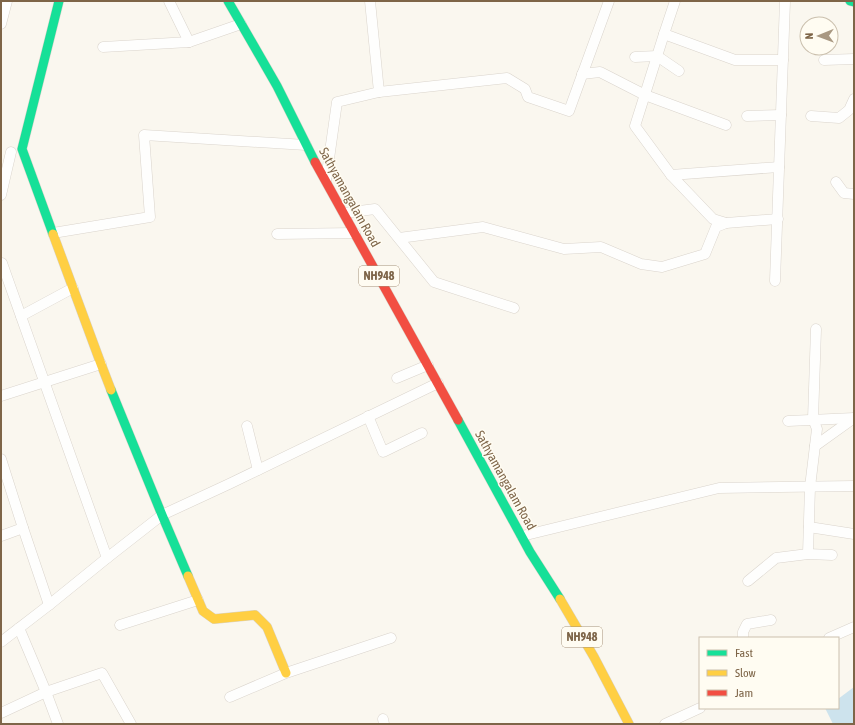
<svg xmlns="http://www.w3.org/2000/svg" width="855" height="725" font-family="'Asap Condensed',sans-serif">
<style>
.water{fill:#cde3ed}
.lines{fill:none;stroke-linecap:round;stroke-linejoin:round}
.street-casing{stroke:#dad4cc;stroke-width:11}
.fast-casing{stroke:#d8d3c9;stroke-width:10}
.slow-casing{stroke:#d8d3c9;stroke-width:10}
.jam-casing{stroke:#d8d3c9;stroke-width:10}
.street{stroke:#fefefd;stroke-width:10}
.fast{stroke:#16e098;stroke-width:9}
.slow{stroke:#ffcf43;stroke-width:9}
.jam{stroke:#f24e42;stroke-width:9}
.labels{text-anchor:middle;stroke-width:3;stroke-linejoin:round;paint-order:stroke}
.shield{fill:#fffcf2;stroke:#a5927b;stroke-width:1}
.shield-label{font-size:12px;font-weight:bold;fill:#7e6548}
.street-label{font-size:13px;fill:#7e6548;stroke:#fffcf2}
</style>
<rect width="100%" height="100%" fill="#faf7ef"/>
<polygon class="water" points="854,687 854,724 833,724 825,708 838,708 838,699"/>
<g class="lines">
<defs>
<g id="street">
<polyline points="169,1 189,42"/>
<polyline points="370,1 379,92"/>
<polyline points="675,1 664,34 635,126 671,175 713,219 726,223 778,219"/>
<polyline points="1,24 7,1"/>
<polyline points="664,34 735,60 783,60"/>
<polyline points="103,47 189,42 241,24"/>
<polyline points="635,57 657,56 679,71"/>
<polyline points="824,60 854,59"/>
<polyline points="582,74 600,72 645,95 726,125"/>
<polyline points="747,116 781,115"/>
<polyline points="811,116 839,118 849,110 854,99"/>
<polyline points="671,175 779,167"/>
<polyline points="326,180 337,102 379,92 507,78 525,89 528,97 569,111 609,1"/>
<polyline points="836,182 844,193 854,194"/>
<polyline points="1,195 11,152"/>
<polyline points="344,213 375,209 434,282 514,308"/>
<polyline points="53,233 150,217 144,135 306,145"/>
<polyline points="277,234 355,233"/>
<polyline points="399,238 483,227 564,249 601,247 641,264 662,267 705,254 716,227 726,223"/>
<polyline points="2,263 107,558"/>
<polyline points="775,281 785,1"/>
<polyline points="21,316 73,288"/>
<polyline points="397,378 428,365"/>
<polyline points="1,396 101,364"/>
<polyline points="368,416 383,452 422,433"/>
<polyline points="788,421 854,418"/>
<polyline points="247,426 258,470"/>
<polyline points="815,446 854,418"/>
<polyline points="1,459 23,528 49,605"/>
<polyline points="809,527 854,534"/>
<polyline points="1,536 23,528"/>
<polyline points="522,536 719,488 854,486"/>
<polyline points="808,554 810,487 817,429 813,419 816,329"/>
<polyline points="748,581 776,558 808,554 832,555"/>
<polyline points="120,625 198,600"/>
<polyline points="19,628 46,692 58,724"/>
<polyline points="743,638 743,632 747,624 771,620"/>
<polyline points="829,638 854,627"/>
<polyline points="1,642 49,605 107,558 162,515 229,484 438,383"/>
<polyline points="230,697 286,673 391,638"/>
<polyline points="1,713 46,692 102,673 131,724"/>
<polyline points="383,719 384,724"/>
<polyline points="665,724 700,708"/>
</g>
<g id="fast">
<polyline points="228,1 277,86 315,162"/>
<polyline points="850,1 854,2"/>
<polyline points="53,234 22,149 59,1"/>
<polyline points="111,390 162,515 188,576"/>
<polyline points="458,420 530,552 560,599"/>
</g>
<g id="slow">
<polyline points="53,234 101,364 111,390"/>
<polyline points="188,576 203,611 214,619 255,615 267,627 286,673"/>
<polyline points="560,599 594,657 629,724"/>
</g>
<polyline id="jam" points="315,162 458,420"/>
</defs>
<use href="#street" class="street-casing"/>
<use href="#fast" class="fast-casing"/>
<use href="#slow" class="slow-casing"/>
<use href="#jam" class="jam-casing"/>
<use href="#street" class="street"/>
<use href="#fast" class="fast"/>
<use href="#slow" class="slow"/>
<use href="#jam" class="jam"/>
</g>
<g class="labels">
<g class="shield">
<rect x="359" y="266" width="40" height="20" rx="3"/>
<rect x="562" y="627" width="40" height="20" rx="3"/>
</g>
<g class="shield-label">
<text x="379" y="280">NH948</text>
<text x="582" y="641">NH948</text>
</g>
<g class="street-label">
<text transform="translate(350 197) rotate(61)" y="5">Sathyamangalam Road</text>
<text transform="translate(506 480) rotate(61)" y="5">Sathyamangalam Road</text>
</g>
</g>
<rect width="855" height="725" fill="none" stroke="#7e6548" stroke-width="4"/>
<rect x="699" y="637" width="140" height="72" fill="#fffcf2" stroke="#cbc0ae"/>
<rect x="707" y="650" width="20" height="6" fill="#16e098" stroke="#cbc0ae"/>
<text x="735" y="657" font-size="12" fill="#7e6548">Fast</text>
<rect x="707" y="670" width="20" height="6" fill="#ffcf43" stroke="#cbc0ae"/>
<text x="735" y="677" font-size="12" fill="#7e6548">Slow</text>
<rect x="707" y="690" width="20" height="6" fill="#f24e42" stroke="#cbc0ae"/>
<text x="735" y="697" font-size="12" fill="#7e6548">Jam</text>
<g transform="translate(819 36) rotate(269)"><circle r="19" fill="#fffcf2" stroke="#cbc0ae"/>
<path d="M0-3L7 15L0 10L-7 15Z" fill="#a99882"/>
<text y="-6" font-size="11" font-weight="bold" text-anchor="middle" fill="#7e6548">N</text>
</g>
</svg>
